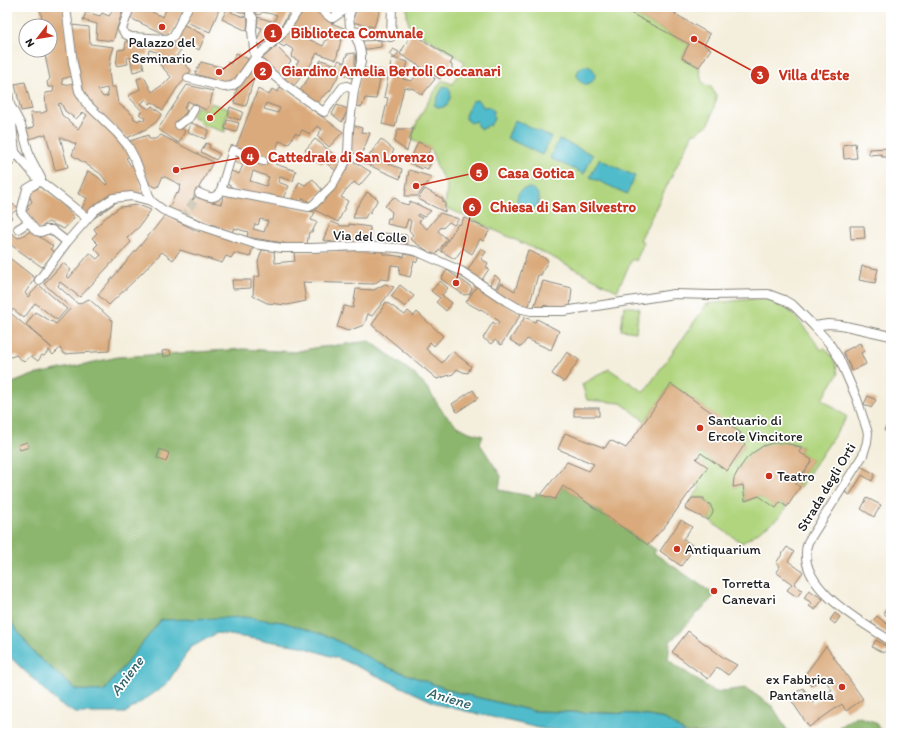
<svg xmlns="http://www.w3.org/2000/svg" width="898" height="740" font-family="Itim,sans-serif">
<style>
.green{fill:#b1d57f;stroke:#66784e}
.forest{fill:#8cb66e;stroke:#546945}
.water{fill:#4fbbcb;stroke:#366c74}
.building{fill:#daaa7b;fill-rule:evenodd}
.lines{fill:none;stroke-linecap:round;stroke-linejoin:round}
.street-tunnel{stroke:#d4cebf;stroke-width:8;stroke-dasharray:8 4;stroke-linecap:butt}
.street-casing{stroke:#88857c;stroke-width:10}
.street{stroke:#fff;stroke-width:8}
.poi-dot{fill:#c8321e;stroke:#fff;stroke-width:1.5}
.labels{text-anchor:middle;stroke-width:3.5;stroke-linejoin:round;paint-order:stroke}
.poi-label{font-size:14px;fill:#1c1c1c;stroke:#fff;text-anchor:start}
.street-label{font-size:14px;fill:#1c1c1c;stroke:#fff}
.water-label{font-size:15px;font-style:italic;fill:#33646b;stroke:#fff}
.leader{fill:none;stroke:#c8321e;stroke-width:1.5}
.callout-dot{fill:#c8321e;stroke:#fff;stroke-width:1.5}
.mark-label{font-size:12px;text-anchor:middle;font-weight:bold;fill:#fff}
.callout-label{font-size:15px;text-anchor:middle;font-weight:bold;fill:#c8321e;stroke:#fff;stroke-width:3.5;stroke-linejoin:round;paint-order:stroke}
</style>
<rect width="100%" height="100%" fill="#fff"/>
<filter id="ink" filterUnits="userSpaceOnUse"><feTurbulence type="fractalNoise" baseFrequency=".025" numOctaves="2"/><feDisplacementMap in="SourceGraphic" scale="8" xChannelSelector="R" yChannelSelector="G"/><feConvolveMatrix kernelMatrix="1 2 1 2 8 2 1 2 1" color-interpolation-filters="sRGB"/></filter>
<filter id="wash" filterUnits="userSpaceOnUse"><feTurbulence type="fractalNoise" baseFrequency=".012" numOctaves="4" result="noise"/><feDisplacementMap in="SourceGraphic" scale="16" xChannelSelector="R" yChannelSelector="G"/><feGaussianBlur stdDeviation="0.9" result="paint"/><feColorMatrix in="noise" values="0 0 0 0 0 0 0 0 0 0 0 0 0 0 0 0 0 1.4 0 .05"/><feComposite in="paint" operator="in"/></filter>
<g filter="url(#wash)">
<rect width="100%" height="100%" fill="#f4eedc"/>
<g class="green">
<path d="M407,7H619L689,44L682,58L699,67L702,82L711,87L717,97L709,124L696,133H693L640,240L644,242L636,261L632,259L617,291L552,257L445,207L447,186L437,167L431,148L411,139C417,117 430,99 442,80L452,84L465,62L410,28L407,18Z"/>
<polygon points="211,103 229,109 224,126 225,132 203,125 197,119 191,116 197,106 206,110"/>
<path d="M751,299C758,299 767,298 773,300C789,304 809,334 819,347L821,350L824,347C832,356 836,361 838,374L822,399L847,417L800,487L796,484L812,460L799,452L802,447C796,445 789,443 783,443C758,442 736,462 734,487L743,485L745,501L759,496L776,507L780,502L787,507L780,516L773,522L742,543L708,520C714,512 715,505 704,501V498H692L700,488L695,484L707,467L696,459L701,453L727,470L745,445L737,439L740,433L671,384L645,421L621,403L587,400L582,384L609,369L644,392L707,304Z"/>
<polygon points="624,306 639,308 636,332 621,330"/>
</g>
<g class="forest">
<polygon points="370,341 414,374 428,389 442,411 456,425 469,432 483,436 480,444 501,476 499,490 535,497 536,493 555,499 563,486 656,550 654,553 715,595 670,642 668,660 715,692 746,688 773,707 789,733 686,733 665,719 637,714 533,711 455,692 387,667 330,637 244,617 126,664 104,691 76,690 34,653 7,617 7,385 33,375 118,357 244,349 294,352 314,348"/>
<polygon points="856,716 875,722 882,733 830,733"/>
</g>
<g class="water">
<circle cx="586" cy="75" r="9"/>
<polygon points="443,86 448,87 451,92 450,94 451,96 447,105 445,105 444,107 439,108 434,105"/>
<path d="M477,100L481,103L483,107C489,106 492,107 494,113L493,115L495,117L490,126L488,125L486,127L482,129L477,126L476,121L471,123L466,119L465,115L472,101Z"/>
<polygon points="515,120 551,137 542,155 507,138"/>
<polygon points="559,139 593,155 584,174 550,158"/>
<polygon points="599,159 635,176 627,194 590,177"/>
<circle cx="528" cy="199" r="11"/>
<polygon points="7,617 34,653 76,690 104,691 161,620 244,617 283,622 330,637 387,667 455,692 533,711 637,714 665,719 686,733 652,733 543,729 440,705 343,660 300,646 217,633 190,648 166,685 125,713 75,713 59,704 7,654"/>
</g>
<g id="blocks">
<g class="building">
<path d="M40,7H63L72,76L62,79L63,85L75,83L82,103L127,147L132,155L126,158L131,166L137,164L144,199L118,201L93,219L81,210L87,198L78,194L88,171L98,177L106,185L108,184L101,174L72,155L76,144L60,137L68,167L55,170L46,134L29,139L25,130L34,127L30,113H42L47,111L46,107L45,93L53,92L54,87H48L47,82L50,79L45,55L49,53L48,50H50V26H45V19H42ZM61,103L65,111L76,119L83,112L87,115L78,129L62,115L58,104Z"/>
<polygon points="115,7 119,7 123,9 113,41 96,39 97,24 83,20 86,12 100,16 102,13 109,16"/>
<polygon points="134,7 141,7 163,17 167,7 184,7 170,37 130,18"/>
<polygon points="190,7 220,7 210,32 184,21"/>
<polygon points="228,7 250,7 248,15 233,9 231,12 241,16 248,17 247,31 222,19"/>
<polygon points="256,7 292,7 274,39 265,47 256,43 262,28 257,26 258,17 274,22 277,15 262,12 260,15 256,14"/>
<path d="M302,7H313L331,23L344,28L336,60L317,53L311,64L293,87L284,80L299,61L291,57L294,50L286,45L284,47L279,44L287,33ZM309,31L326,40L323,46L306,38Z"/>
<polygon points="357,7 381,7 374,27 352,22"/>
<polygon points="619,7 675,7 673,10 676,12 675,14 710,34 704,45 711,49 699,67 682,58 689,44"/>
<path d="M181,23L205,36L199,50L186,42L176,57L191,70L186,78L177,88L163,110L152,102L150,104L146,99L141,104L149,109L152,106L162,114L156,122L148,128L127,138L94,108L79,86L72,25L89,27L90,44L114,47L111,56L109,72L111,87H115L118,103L134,116L133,118L138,121L140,119L144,121L145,118L139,114L142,111L128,96L140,89L137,79L144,77L152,92L164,84L171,77L156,60L160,53L149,50L148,55H141L144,69L133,72L130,57L127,58L128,64L116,66L118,50L125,49L126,41L150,40L171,42ZM107,88L108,96L103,97L98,90Z"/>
<polygon points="412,33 453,59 450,64 452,65 452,69 450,73 447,75 442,74 440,79 400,54"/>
<polygon points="381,40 381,47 361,50 363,41"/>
<polygon points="276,46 291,61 278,77 260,61"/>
<polygon points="393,49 399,52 395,58 389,54"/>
<polygon points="236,53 248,59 244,70 232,85 195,74 201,62 224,68 228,62 231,64"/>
<polygon points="355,53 355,68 352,78 340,73 330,91 322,97 316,104 299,92 321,60 336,65 339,60 344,63 347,54"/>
<polygon points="392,58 408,62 403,79 412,81 421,68 435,79 422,95 414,89 404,87 395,127 382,124 388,98 384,97"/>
<polygon points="253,64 257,67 246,106 234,103 237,89"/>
<polygon points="362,68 382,70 376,99 365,98 362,107 354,106"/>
<polygon points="25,82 32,109 21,111 15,84"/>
<polygon points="187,85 213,91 210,104 206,110 188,101 184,108 187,111 176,124 185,131 179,143 158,129"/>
<path d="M281,87L343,132L329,147L317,136L322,129L317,126L310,134L302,130L299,135L295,133L289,144L279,141L275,154L279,155L275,164L296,171L293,181L280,177L278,182L289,186L282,200L237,191L225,182L231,171L239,174L243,165L231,161L258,89L269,95L272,89L277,92ZM266,103L280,108L278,113L264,109ZM253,171L269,177L266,186L250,181Z"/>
<polygon points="337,105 348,109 342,122 332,114"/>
<polygon points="230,107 243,112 240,120 228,116"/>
<polygon points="227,120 239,123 236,132 225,129"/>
<polygon points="191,123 209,130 205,139 188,132"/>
<polygon points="352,125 362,128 361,132 370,133 364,149 360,155 350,152"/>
<polygon points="398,129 413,129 407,151 394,142"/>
<path d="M148,135L149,139H155L161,135L213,162L192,200H193L196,196L212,202L221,204L224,193L315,212L311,220L317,222L312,232H309L307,244H289L247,237L248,232L234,228L232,232L169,208L176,193L178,194L181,185L163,176L158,187H155L149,183L130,141ZM260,219L268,221L264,232L253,229L255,224L258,225Z"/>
<polygon points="315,139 343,162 336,171 324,161 322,164 305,150"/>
<polygon points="381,139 394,150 387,163 402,169 400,179 364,163"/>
<polygon points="418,142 431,148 427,156 433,158 428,169 423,167 422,169 409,163"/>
<polygon points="206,143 210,145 209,148 220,154 216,160 201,152"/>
<polygon points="855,143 857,158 844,159 843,145"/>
<polygon points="889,148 890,157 882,157 881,154 869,155 869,149"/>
<polygon points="350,159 371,172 359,186 354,182 347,190 346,190 341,197 348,201 338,222 315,210"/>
<polygon points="409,170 432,177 418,196 405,196"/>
<polygon points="313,179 323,191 311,203 303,198 301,202 292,200 299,182 305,185"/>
<polygon points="40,187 63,205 74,218 64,229 48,222 38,230 25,212 29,209 27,206 32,202 28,193"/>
<polygon points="425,189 443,199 443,202 445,202 445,212 418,199"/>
<polygon points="367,192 378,199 370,213 368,212 365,218 353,218 357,206 358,206"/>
<polygon points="394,197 401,203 408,205 410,201 431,211 424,217 418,214 417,216 422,218 419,222 427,229 440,213 459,219 454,225 449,222 443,228 441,227 438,231 447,239 435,256 410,239 413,235 409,230 411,221 408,219 405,228 387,224 388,218 391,218 392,212 385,206"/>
<polygon points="7,201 19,208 10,215 12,218 7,223"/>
<polygon points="138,205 151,210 139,227 127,238 131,242 80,297 60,282 58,286 78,304 89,299 112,320 109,351 64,354 60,348 53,355 49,350 44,356 42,355 38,361 31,356 24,362 16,355 11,357 7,354 7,310 52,348 26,325 35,312 56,324 71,308 44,284 63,263 71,270 66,276 69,278 90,253 97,259 101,255 94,248 98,244 92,238 97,233 94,229 105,218 120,207"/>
<polygon points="165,215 199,232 201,228 253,247 250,257 234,253 231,258 226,256 222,263 180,250 173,260 162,252 142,273 109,305 98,295 155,228"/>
<polygon points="464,218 490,230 483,241 480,239 472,254 463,248 455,259 441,251 458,224 460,225"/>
<polygon points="331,222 342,226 349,226 349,224 370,227 369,244 336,243 323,240"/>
<polygon points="850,226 864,226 865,238 851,239"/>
<polygon points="7,230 18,238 31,231 53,246 50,249 55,253 42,267 11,245 7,248"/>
<polygon points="381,233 406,235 407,245 380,244"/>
<polygon points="481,248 486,252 481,259 488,263 486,267 489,269 481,281 468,270"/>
<polygon points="350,249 382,251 383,254 404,257 405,254 420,257 416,263 414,261 410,277 399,274 400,266 391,265 389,280 381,279 374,284 303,282 306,301 287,305 267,303 253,296 254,277 260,276 258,262 262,250 274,251 275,263 295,261 294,252 350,251"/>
<polygon points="528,250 548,260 541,275 538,275 529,306 520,306 496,293 501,283 515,291"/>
<polygon points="7,256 35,278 25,293 28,297 39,285 67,309 57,320 35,303 24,318 13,309 11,312 7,309"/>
<polygon points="862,266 878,269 875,283 859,280"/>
<polygon points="447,270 470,286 472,289 470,294 464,295 441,279"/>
<polygon points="495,275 500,280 495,289 490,284"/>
<polygon points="232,280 251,280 251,288 233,289"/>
<polygon points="440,281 448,288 442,295 452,303 446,311 436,302 440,298 431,291"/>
<polygon points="543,281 572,288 570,307 560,309 543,305 542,309 534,307"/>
<polygon points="385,284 394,287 372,316 368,314 364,325 348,331 337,327 344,306 353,308 356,289 374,290"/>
<polygon points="400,285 414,296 405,307 391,296"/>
<polygon points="477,286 521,314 501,345 495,340 491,344 483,338 493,322 497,325 499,321 481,309 480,310 466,302"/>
<polygon points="386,302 405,315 408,311 414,316 417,312 443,336 434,346 430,342 426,349 442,363 452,351 471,366 468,373 463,372 457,369 453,374 437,379 372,325"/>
<polygon points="525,317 535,322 537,319 559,331 551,350 527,339 521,347 510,340"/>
<polygon points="860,343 864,351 861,353 866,364 852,371 843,352"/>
<polygon points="170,350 171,355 163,357 162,351"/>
<polygon points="567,352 579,360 564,382 552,374"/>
<polygon points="671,384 741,433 737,439 745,444 727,471 701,453 696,459 708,467 665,526 648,545 563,486 555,499 541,495 567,462 589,471 594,464 558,449 565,433 605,448 610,440 626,448"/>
<polygon points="473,390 478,398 457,412 452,404"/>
<polygon points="868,396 876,400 871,408 864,404"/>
<rect x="574" y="408" width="25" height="8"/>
<polygon points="888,423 891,425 891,429 888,433 884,430"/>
<polygon points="27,442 29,447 20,450 18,445"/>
<polygon points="773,443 784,443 802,447 799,452 812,460 796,484 800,487 787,507 780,502 776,508 759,496 745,501 743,485 733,487 734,478 739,469 746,459 754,452 763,446"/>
<polygon points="160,449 169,453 166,462 157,458"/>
<polygon points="860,466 875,474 872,481 862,475 850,495 845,492"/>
<polygon points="692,498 704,498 704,501 710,504 713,511 712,515 708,520 685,509"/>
<polygon points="867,498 881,505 874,517 861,509"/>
<polygon points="681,520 692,527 683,539 695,547 681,566 660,551"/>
<polygon points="787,547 794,552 788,561 803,572 794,584 802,590 797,597 787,590 792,584 776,572 780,566 776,563"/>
<polygon points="809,590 823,599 815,610 809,606 812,603 804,598"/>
<polygon points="891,604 891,636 871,623 877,616 887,624 891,619 883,613"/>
<polygon points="835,613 840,617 835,624 830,620"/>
<polygon points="688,631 724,658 737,665 728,675 717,667 708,679 672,652"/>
<polygon points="876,640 891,649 891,655 885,651 884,653 872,647"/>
<polygon points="826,646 863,699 846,711 842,704 809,727 789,697 803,688 813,703 832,690 823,677 811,686 804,676"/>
</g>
</g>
</g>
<g filter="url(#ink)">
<use href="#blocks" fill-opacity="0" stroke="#88857c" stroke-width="1"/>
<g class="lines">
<polyline class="street-tunnel" points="183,218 199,193"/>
<defs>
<g id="street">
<polyline points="66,7 73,63 79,91 86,103 118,134 128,146 135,159 151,201"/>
<polyline points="130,7 122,29 125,34 131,37 167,39 172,37 174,35 188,7"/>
<path d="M251,7L250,14L253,18L252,31L255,58C275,79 299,96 324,112L343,87L347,86L354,90"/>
<polyline points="318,7 331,18 333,18 349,7"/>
<polyline points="352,31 391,37 392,7"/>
<polyline points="188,78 224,87 232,86 238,82 255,58 281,35 291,21 300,7"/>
<polyline points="7,86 10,104 13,134 15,152 32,172 40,181 87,218"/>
<polyline points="12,108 21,125 30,157 41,178"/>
<polyline points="179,125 184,121 189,118 194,109"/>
<polyline points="7,166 15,152"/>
<polyline points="40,181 27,189 21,212 36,231 41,232 46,230 52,230 67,242"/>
<polyline points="221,190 309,207 313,205 331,187 345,163 348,156 349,130 354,90 361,62 361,53 359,44 350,26 349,16 352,7"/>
<path d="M199,193C208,197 215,201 221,190L233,150L263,161"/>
<polyline points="18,229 29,222"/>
<path d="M39,280L67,242L94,211L113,198L132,196L151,201L163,210L204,227L255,244L282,248H311L362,246L399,248L416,251L461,271L506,301L518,308L531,311H564L674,294L712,295L768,294L784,300L794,306L814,326L829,343L839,358L857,399L868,433L867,442L863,455L808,542C793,585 861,622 891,641"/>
<polyline points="814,326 828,324 841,325 891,336"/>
</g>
</defs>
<use href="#street" class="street-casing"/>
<use href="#street" class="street"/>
</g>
</g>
<g class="poi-dot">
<circle cx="162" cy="27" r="4"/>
<circle cx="700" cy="428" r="4"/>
<circle cx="769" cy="476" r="4"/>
<circle cx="677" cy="549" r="4"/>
<circle cx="714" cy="591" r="4"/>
<circle cx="842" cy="687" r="4"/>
</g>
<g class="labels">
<g class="poi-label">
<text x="162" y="47" text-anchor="middle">Palazzo del<tspan x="162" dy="16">Seminario</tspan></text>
<text x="708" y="425">Santuario di<tspan x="708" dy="16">Ercole Vincitore</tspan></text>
<text x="777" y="481">Teatro</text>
<text x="685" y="554">Antiquarium</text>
<text x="722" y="588">Torretta<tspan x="722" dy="16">Canevari</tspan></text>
<text x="834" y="684" text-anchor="end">ex Fabbrica<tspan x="834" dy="16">Pantanella</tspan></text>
</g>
<g class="street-label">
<text transform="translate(370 236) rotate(2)" y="5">Via del Colle</text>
<text transform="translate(826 487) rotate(-59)" y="5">Strada degli Orti</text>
</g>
<g class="water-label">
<text transform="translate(127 676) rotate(-53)" y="5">Aniene</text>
<text transform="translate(449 698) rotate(16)" y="5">Aniene</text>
</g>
</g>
<path class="leader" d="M219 72L273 33M210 118L263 71M694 39L760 75M176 170L250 156M416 186L479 172M456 283L472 207"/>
<g class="callout-dot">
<circle cx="219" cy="72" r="4"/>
<circle cx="210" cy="118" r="4"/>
<circle cx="694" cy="39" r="4"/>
<circle cx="176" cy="170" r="4"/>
<circle cx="416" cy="186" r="4"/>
<circle cx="456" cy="283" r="4"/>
<circle cx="273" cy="33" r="10"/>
<circle cx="263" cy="71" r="10"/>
<circle cx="760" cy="75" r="10"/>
<circle cx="250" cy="156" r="10"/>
<circle cx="479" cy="172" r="10"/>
<circle cx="472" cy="207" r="10"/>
</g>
<g class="mark-label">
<text x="273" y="37">1</text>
<text x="263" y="75">2</text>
<text x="760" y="79">3</text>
<text x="250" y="161">4</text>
<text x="479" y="177">5</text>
<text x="472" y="211">6</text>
</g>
<g class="callout-label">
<text x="357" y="38">Biblioteca Comunale</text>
<text x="391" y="76">Giardino Amelia Bertoli Coccanari</text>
<text x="814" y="80">Villa d'Este</text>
<text x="351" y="162">Cattedrale di San Lorenzo</text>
<text x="536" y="178">Casa Gotica</text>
<text x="563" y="212">Chiesa di San Silvestro</text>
</g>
<rect width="898" height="740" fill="none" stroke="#fff" stroke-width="24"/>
<g transform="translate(38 38) rotate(239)"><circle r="19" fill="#ffffff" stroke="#a4a4a4"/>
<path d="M0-3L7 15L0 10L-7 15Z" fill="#c8321e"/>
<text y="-6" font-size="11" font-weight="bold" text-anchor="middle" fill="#1c1c1c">N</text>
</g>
</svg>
